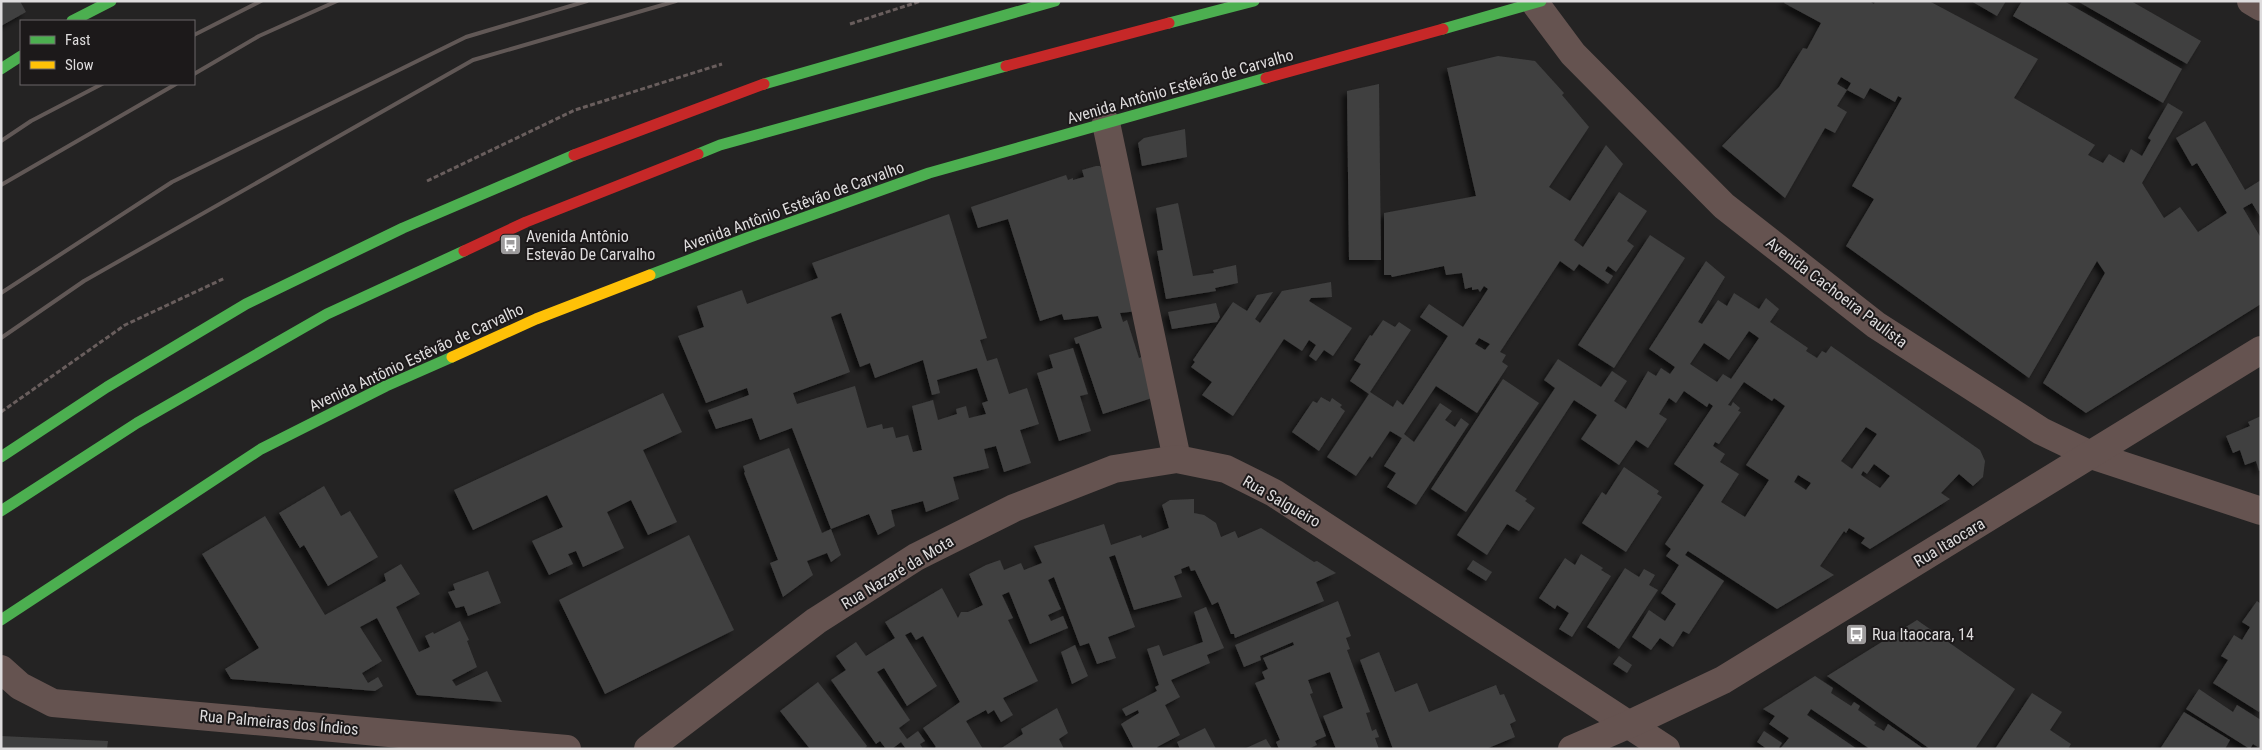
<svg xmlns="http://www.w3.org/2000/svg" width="2262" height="750" font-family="'Roboto Condensed',sans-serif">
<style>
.building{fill:#404040;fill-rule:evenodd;filter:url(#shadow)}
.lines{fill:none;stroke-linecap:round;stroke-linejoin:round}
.path{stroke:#695e5d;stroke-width:3;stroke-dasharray:5 2.5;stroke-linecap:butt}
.street{stroke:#655350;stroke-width:28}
.fast{stroke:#4caf50;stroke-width:11}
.slow{stroke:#ffc107;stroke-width:11}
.jam{stroke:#c62828;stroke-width:11}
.rail{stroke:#615856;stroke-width:4}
.labels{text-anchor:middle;stroke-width:4;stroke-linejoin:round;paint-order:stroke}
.street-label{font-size:16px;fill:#dedcdd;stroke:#1c191a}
.poi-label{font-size:16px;fill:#dedcdd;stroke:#1c191a;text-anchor:start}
</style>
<defs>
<filter id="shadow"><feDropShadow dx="-4.5" dy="4.5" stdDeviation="2.5" flood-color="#0009"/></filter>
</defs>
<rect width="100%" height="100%" fill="#242323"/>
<g class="building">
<polygon points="1,1 20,1 26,12 1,26"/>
<polygon points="1785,1 1869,1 1874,4 1875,1 1929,1 2038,59 2014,98 2095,145 2088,155 2103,163 2109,154 2124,163 2131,149 2142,156 2151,140 2148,138 2168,103 2183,112 2142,183 2164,218 2180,207 2198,232 2227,213 2197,163 2192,166 2176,138 2205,121 2245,190 2261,180 2261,218 2252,203 2243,208 2261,238 2261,304 2086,413 2043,383 2105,273 2097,261 2029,378 1846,246 1874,199 1852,186 1902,98 1898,96 1895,102 1870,88 1864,99 1847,90 1851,83 1841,77 1837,84 1847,90 1837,106 1847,112 1835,133 1825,128 1785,198 1722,146 1779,87 1803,48 1807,49 1821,23 1784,3"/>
<polygon points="1971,1 2006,1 1997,16"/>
<polygon points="2022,1 2064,1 2182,69 2163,103 2013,16"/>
<polygon points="2077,1 2131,1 2201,41 2187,64"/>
<path d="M1498,56L1535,61L1564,93L1562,95L1589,127L1549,187L1570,201L1606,145L1623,164L1574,240L1583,247L1619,192L1647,211L1627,241L1634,246L1616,272L1608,266L1605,271L1613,276L1608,284L1579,264L1574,271L1560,261L1500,352L1506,355L1502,362L1508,366L1477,413L1436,386L1404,434L1414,442L1440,403L1452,411L1445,420L1455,427L1461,418L1469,424L1416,505L1387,487L1396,473L1384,466L1402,438L1390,431L1372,458L1370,456L1356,476L1327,457L1369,394L1350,381L1361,364L1354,360L1370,335L1372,336L1383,320L1395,327L1399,322L1411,330L1370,392L1393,407L1397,400L1403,405L1448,336L1420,317L1429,304L1463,327L1488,289L1484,286L1480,292L1478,289L1472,290V287L1465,289L1462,273L1446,275L1444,266L1392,277L1391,275H1384V213L1476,196L1447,68ZM1479,338L1490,344L1485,350L1475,344Z"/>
<polygon points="1379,84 1381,260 1349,260 1347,91"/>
<polygon points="1185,129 1187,157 1142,166 1138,143 1144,138"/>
<polygon points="1096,166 1100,166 1104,172 1138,311 1120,313 1123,322 1127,320 1139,358 1146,355 1152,398 1103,414 1079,343 1076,344 1074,338 1102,328 1098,316 1064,320 1062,314 1040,321 1008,219 978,228 971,207 1066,175 1068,180 1073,178 1073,180 1084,177 1082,170"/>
<polygon points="1178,203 1193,276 1214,273 1213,270 1236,265 1238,283 1215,288 1216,291 1166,299 1157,251 1163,250 1156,208"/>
<path d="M949,214L987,338L980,340L987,361L997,358L1009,394L1027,388L1039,424L1020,430L1031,463L1004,472L996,446L984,449L989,468L953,477L959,499L926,512L923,501L891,510L895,526L878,535L869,514L831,529L792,428L760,440L752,418L716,429L708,410L749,395L747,388L706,403L678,336L704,327L697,306L742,290L747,304L818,278L812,263ZM841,313L860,367L870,363L875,378L923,360L932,395L940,393L937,380L977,368L988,401L982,403L986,414L969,418L966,406L956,409L957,414L938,420L933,400L912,406L922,450L913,452L908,435L896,438L893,427L883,429L882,424L867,428L855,386L797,404L793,393L850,372L831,317Z"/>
<polygon points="1650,235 1685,258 1614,368 1578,345"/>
<path d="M1706,261L1725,277L1698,322L1702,324L1718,300L1727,306L1734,293L1759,309L1766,298L1779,309L1770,322L1808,348L1806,351L1817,358L1822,351L1826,353L1831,346L1980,450L1985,461L1983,477L1973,486L1959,474L1941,493L1950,499L1870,549L1861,543L1865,538L1849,528L1846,533L1844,531L1820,566L1834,575L1777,609L1688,551L1685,555L1724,581L1689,634L1683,631L1673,647L1660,638L1651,650L1632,637L1649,610L1665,621L1676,604L1661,593L1679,565L1666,556L1671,549L1665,544L1704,485L1674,464L1713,406L1709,403L1707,407L1684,391L1676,403L1669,398L1659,414L1667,419L1648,448L1636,440L1619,465L1581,439L1597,415L1574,400L1515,491L1527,499L1525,501L1535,508L1519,531L1507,524L1487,555L1457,535L1555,388L1544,380L1558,359L1601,387L1612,371L1627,381L1614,401L1626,409L1648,371L1656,376L1661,368L1670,374L1675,367L1649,349ZM1749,331L1759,338L1731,379L1723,374L1717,382L1690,364L1704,343L1729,360ZM1744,382L1772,401L1774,398L1785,406L1746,465L1769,480L1745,517L1721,502L1739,474L1720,462L1725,454L1713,446L1715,442L1719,444L1741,412L1738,411L1740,408L1733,402L1731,406L1728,405ZM1866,427L1877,434L1852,469L1841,461ZM1874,464L1890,476L1880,488L1861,475L1863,471L1867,474ZM1798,475L1811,483L1806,490L1794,482Z"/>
<polygon points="1331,282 1332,297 1311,298 1309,301 1352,328 1333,356 1324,350 1316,361 1309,356 1316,345 1309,340 1302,351 1284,339 1233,416 1202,395 1212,382 1191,367 1195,362 1193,360 1233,302 1247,311 1257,295 1273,292 1255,319 1260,323 1282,291"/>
<polygon points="1216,303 1220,317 1217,322 1172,329 1168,312"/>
<polygon points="1073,348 1088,394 1080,396 1091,431 1059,441 1037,373 1053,368 1049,355"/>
<polygon points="1503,379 1539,403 1466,512 1431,489"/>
<polygon points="663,393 682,432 643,450 677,522 648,535 631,500 607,512 624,548 583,567 576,551 568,554 573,564 549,575 532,541 563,527 547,495 473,530 454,490"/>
<polygon points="1321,397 1330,402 1332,398 1342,405 1340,407 1345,411 1319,451 1292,432 1313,401 1317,403"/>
<polygon points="2261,416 2261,470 2259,471 2256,461 2245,465 2240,450 2233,453 2226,436 2250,426 2248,422"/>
<polygon points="789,448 822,533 831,529 841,555 831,562 827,553 807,561 813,575 783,597 770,563 778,560 744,473 745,472 743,466"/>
<polygon points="1624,467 1659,491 1657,494 1662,497 1626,552 1582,523 1602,492 1606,495"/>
<polygon points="324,486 341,516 350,511 378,557 328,586 304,545 300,548 279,513"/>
<polygon points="1194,499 1194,513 1204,515 1216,523 1221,537 1235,531 1238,538 1261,528 1314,562 1317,561 1336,573 1316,582 1324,601 1235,638 1234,634 1231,634 1218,602 1212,605 1195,570 1191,571 1189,566 1181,569 1182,573 1174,576 1182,597 1134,610 1115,555 1109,557 1135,627 1108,637 1116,658 1097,664 1089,643 1080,646 1054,577 1048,580 1061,609 1048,615 1051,621 1063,616 1068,628 1030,644 1009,592 1002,595 1013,618 1008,620 1038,681 1003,698 1013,715 1001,722 994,710 988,714 986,710 966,721 983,749 934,749 936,747 923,728 960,702 923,636 916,640 911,632 905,635 937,686 907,706 884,668 877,672 910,720 899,728 907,739 918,731 925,741 920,744 923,749 906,749 901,742 892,749 886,749 880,741 876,744 831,680 846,670 836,656 856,642 866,656 895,638 885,622 942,588 958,618 961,612 968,612 983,605 969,574 986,565 1000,560 1004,570 1021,563 1024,570 1042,563 1034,546 1104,524 1111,545 1141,535 1142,538 1169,528 1162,505 1170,500"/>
<polygon points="265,516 325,615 386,581 384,574 401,564 420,594 396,607 419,652 430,647 425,636 433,632 434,634 460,621 469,640 467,641 477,667 452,680 456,686 487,671 502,702 417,695 377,618 360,627 382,661 362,673 368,683 378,677 383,686 375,691 231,679 225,669 259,648 202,554"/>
<polygon points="689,535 734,630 605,694 559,600"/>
<polygon points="1581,554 1603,568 1601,570 1611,576 1572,637 1559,629 1569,613 1557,605 1555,609 1539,598 1565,558 1575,565"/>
<polygon points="1473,560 1492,572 1486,581 1467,569"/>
<polygon points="1625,568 1639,577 1644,569 1655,575 1649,585 1658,590 1619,649 1587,627"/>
<polygon points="488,571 501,603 468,616 464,606 456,608 448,592 455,590 453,584"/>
<polygon points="1338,601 1351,636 1346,638 1350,649 1347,650 1370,712 1366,713 1372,731 1376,729 1379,737 1375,738 1379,749 1336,749 1323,716 1343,708 1330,672 1308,680 1313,693 1310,694 1326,736 1315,741 1317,745 1308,749 1279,749 1276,742 1280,740 1255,683 1265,679 1262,672 1268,669 1263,658 1294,645 1293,642 1260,656 1261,660 1244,667 1235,645"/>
<polygon points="2257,601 2261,604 2261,709 2259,712 2213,683 2228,660 2221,656 2234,635 2242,640 2250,627 2242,622"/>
<polygon points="1206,607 1224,648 1207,655 1210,663 1171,680 1180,697 1165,705 1180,735 1157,747 1158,749 1134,749 1121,724 1139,713 1138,710 1126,716 1122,709 1157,691 1155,687 1159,685 1147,649 1159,645 1163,656 1203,642 1194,612"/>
<polygon points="1917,620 2015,689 1975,749 1930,749 1827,676"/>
<polygon points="1075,645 1088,676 1072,684 1061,652"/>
<polygon points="1379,652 1395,692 1417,683 1429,712 1496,685 1500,695 1504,694 1516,721 1510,724 1515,737 1486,749 1393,749 1360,660"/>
<polygon points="1619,656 1632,665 1627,673 1613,664"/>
<polygon points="1815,676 1833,688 1831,693 1851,706 1854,702 1860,706 1858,710 1876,723 1874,725 1884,731 1888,724 1924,749 1870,749 1811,709 1807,715 1857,749 1780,749 1789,738 1769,724 1775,716 1763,709"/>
<polygon points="818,682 867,746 864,749 810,749 780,711"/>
<polygon points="2199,689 2233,712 2237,705 2261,720 2261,749 2253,744 2250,749 2186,709"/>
<polygon points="2032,693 2062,712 2050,730 2071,744 2068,749 1995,749"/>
<polygon points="1057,708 1068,733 1059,739 1064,749 1000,749 1023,734 1021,729"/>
<polygon points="2184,712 2230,740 2225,749 2160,749"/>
<polygon points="1205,728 1216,749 1180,749 1177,742"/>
<polygon points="1764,731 1782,743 1778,749 1767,749 1757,742"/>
<polygon points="1,736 108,741 107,749 1,749"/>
<polygon points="1266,739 1272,749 1244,749"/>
</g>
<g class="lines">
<g class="path">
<polyline points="850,24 921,1"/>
<polyline points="427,181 575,110 722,64"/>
<polyline points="1,412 125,325 225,278"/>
</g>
<g class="street">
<polyline points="2251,1 2261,7"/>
<polyline points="1535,3 1573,54 1724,206 1876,325 2041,431 2091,455 2261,511"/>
<polyline points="1106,123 1177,459"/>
<polyline points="1,669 20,686 53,703 567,749"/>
<polyline points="648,749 816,621 916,557 1014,508 1114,469 1177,459 1226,469 1274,493 1666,749"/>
<polyline points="1572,749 1630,724 1723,680 2261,350"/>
</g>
<g class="fast">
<polyline points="72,21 111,1"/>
<polyline points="1169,23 1254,1"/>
<polyline points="1443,29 1541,1"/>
<polyline points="1,69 21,56"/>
<polyline points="764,84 1055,1"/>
<polyline points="698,154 720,145 1006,66"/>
<polyline points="650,275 747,238 929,173 1266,78"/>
<polyline points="1,457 107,387 246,304 403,228 574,155"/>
<polyline points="1,511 137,423 327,314 464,251"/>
<polyline points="1,620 261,449 386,386 452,357"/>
</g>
<polyline class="slow" points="452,357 536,319 650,275"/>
<g class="jam">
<polyline points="1006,66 1169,23"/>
<polyline points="1266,78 1443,29"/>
<polyline points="574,155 764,84"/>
<polyline points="464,251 526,222 698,154"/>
</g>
<g class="rail">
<polyline points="194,35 261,1"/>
<polyline points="194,74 259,36 337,1"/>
<polyline points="1,141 31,121 102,84"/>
<polyline points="1,185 176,84"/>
<polyline points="1,293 172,182 466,37 587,1"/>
<polyline points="1,338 84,281 473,60 676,1"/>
</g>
</g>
<defs>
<symbol id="bus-square" viewBox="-11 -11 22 22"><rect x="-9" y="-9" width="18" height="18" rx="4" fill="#9d9b9c" stroke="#1c191a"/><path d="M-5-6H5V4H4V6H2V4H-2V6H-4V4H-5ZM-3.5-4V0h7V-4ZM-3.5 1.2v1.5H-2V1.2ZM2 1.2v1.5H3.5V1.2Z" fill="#fff"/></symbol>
</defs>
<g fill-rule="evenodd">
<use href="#bus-square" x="498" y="232" width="25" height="25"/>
<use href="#bus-square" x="1844" y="622" width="25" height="25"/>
</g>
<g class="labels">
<g class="street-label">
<text transform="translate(1180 86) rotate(-16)" y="6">Avenida Antônio Estêvão de Carvalho</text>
<text transform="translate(793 206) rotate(-20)" y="6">Avenida Antônio Estêvão de Carvalho</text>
<text transform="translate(1837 292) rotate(37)" y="6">Avenida Cachoeira Paulista</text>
<text transform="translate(416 357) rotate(-25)" y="6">Avenida Antônio Estêvão de Carvalho</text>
<text transform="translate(1282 501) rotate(30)" y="6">Rua Salgueiro</text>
<text transform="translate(1949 542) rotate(-31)" y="6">Rua Itaocara</text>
<text transform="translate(897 572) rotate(-31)" y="6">Rua Nazaré da Mota</text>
<text transform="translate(279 722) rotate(5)" y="6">Rua Palmeiras dos Índios</text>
</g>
<g class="poi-label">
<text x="526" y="242">Avenida Antônio<tspan x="526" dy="18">Estevão De Carvalho</tspan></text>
<text x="1872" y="640">Rua Itaocara, 14</text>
</g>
</g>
<rect width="2262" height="750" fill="none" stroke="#dedcdd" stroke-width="5"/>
<rect x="20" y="20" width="175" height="65" fill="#1c191a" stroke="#6a6768"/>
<rect x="30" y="36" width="25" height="8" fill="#4caf50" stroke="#6a6768"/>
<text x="65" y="45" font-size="15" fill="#dedcdd">Fast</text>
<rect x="30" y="61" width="25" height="8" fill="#ffc107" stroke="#6a6768"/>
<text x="65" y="70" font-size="15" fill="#dedcdd">Slow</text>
</svg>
